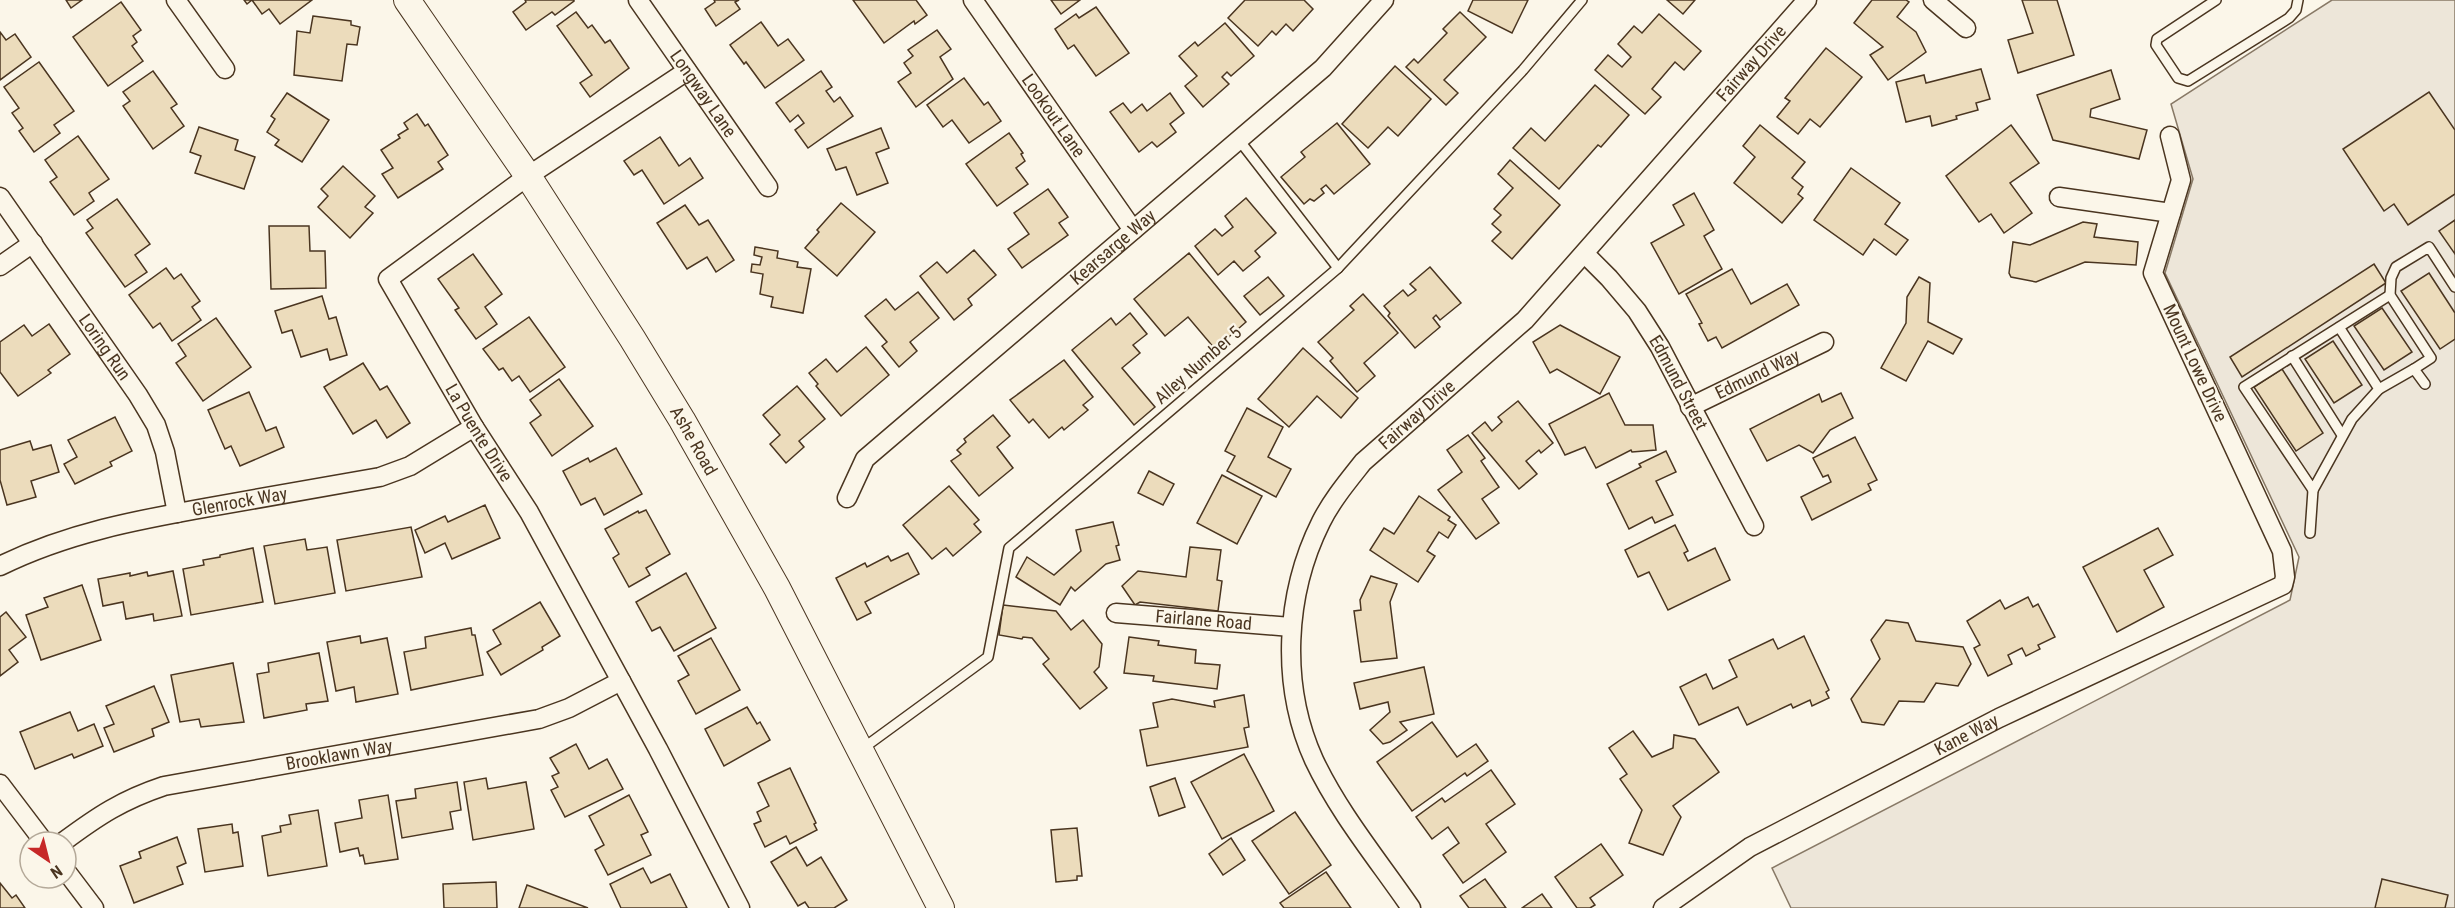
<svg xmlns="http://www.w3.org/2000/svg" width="2455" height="908" font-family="'Roboto Condensed',sans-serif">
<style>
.green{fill:#ede6d9;stroke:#887966;stroke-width:1.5}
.building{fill:#ecdcbc;stroke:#4a3520;stroke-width:1.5}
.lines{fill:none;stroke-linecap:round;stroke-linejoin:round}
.lane-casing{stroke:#4a3520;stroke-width:12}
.street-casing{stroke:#4a3520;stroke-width:21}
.secondary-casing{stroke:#4a3520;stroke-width:28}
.lane{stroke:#fbf6e9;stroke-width:9}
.street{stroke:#fbf6e9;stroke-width:18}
.secondary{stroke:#fbf6e9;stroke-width:26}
.labels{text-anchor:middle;stroke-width:4.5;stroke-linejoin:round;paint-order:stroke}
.street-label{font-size:18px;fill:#4a3520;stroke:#fbf6e9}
</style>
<rect width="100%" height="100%" fill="#fbf6e9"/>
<polygon class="green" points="2332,0 2455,0 2455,908 1791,908 1772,868 2290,600 2299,557 2165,273 2193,179 2171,104"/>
<g class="building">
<polygon points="66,0 82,0 71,8"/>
<polygon points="244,0 312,0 280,24 269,9 262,14 252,0 247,4"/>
<polygon points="525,0 574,0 574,1 555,15 552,12 526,30 513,12 526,2"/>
<polygon points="714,0 739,0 735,2 740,9 716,26 705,9 715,2"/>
<polygon points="853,0 916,0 927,15 915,24 914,21 884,43"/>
<polygon points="1051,0 1080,0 1061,14"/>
<polygon points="1245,0 1304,0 1313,9 1293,31 1286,24 1276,35 1272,31 1258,46 1228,18"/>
<polygon points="1473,0 1528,0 1512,33 1468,11"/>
<polygon points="1667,0 1695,0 1683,14"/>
<polygon points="1872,0 1906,0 1909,2 1897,17 1916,32 1926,52 1888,80 1870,55 1883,47 1854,23"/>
<polygon points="2022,0 2057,0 2074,55 2018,73 2008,40 2033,33"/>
<polygon points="121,2 141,30 133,36 137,42 132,46 143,61 108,86 73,37"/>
<polygon points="1096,7 1129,53 1096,76 1074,45 1068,49 1055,29 1076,14 1079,18"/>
<polygon points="576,12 588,28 592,25 605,43 610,40 629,68 590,97 580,83 592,75 557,26"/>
<polygon points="1460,12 1486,37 1444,80 1458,93 1446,105 1406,67 1414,59 1418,63 1447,33 1443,29"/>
<polygon points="1659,14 1701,51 1684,70 1675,62 1652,89 1661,97 1645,114 1595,70 1608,55 1622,67 1631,57 1618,44 1634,26 1642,33"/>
<polygon points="313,16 351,21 351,25 360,27 357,45 347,44 342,81 294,75 297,31 310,33"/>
<polygon points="761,22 778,46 788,39 804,60 765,88 746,62 744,64 730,45"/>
<polygon points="1225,23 1254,56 1231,76 1227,72 1222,77 1229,84 1203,107 1185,86 1197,76 1179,56 1195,42 1198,46"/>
<polygon points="937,30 951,49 940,57 953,79 916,107 898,82 911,73 904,63 913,56 908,50"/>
<polygon points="0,32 6,40 15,34 31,57 0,80"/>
<polygon points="1826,48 1862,77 1820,127 1810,119 1798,134 1777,117 1790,101 1785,98"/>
<polygon points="39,62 74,111 54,125 60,133 34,152 19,131 23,128 12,113 19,108 4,87"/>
<polygon points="1395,66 1431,99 1398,136 1388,127 1368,148 1342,124"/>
<polygon points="1981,69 1990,99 1976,103 1978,110 1956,116 1957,119 1932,126 1930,116 1906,122 1896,82 1924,75 1926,83"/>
<polygon points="2111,70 2120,99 2091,109 2090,117 2147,130 2139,159 2053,140 2037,95"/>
<polygon points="153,71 177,104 171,108 184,126 153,149 123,106 130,101 123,92"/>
<polygon points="821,71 832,87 826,91 834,102 840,97 853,116 808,148 795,130 804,123 798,115 790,122 776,103"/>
<polygon points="964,78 984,105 988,102 1001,121 969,143 952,120 943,127 927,105"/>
<polygon points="1595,85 1629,115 1601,147 1598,145 1559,189 1513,148 1531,128 1545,141"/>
<polygon points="2429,92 2455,130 2455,194 2408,225 2394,204 2384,211 2343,149"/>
<polygon points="287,93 329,120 302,162 275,145 279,140 267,132 275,119 271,116"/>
<polygon points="1170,93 1184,113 1170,124 1176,132 1157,147 1152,142 1139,152 1110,112 1123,103 1131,113 1142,104 1147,111"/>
<polygon points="417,114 425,126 428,124 448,155 438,162 443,169 398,198 382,174 393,168 381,150 400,138 398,135 408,129 404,123"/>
<polygon points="1337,123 1370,164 1334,194 1326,185 1321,189 1324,193 1314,201 1310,199 1304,204 1281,177 1305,157 1301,152"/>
<polygon points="1760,125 1805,162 1792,178 1803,187 1798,194 1803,198 1782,223 1734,183 1755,157 1743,146"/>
<polygon points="2011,125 2039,163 2010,183 2032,213 2004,233 1991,214 1979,222 1946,176"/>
<polygon points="199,127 238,140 235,150 255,157 244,189 195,173 201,156 190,152"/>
<polygon points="881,128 889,148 876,153 888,183 857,195 846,167 836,170 827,149"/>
<polygon points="1009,133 1023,153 1021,154 1025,161 1016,168 1028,184 997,206 966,164"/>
<polygon points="78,136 109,179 89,193 94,201 74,215 50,182 57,177 45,160"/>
<polygon points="660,137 679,166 690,158 703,178 664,204 642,170 634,175 624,161"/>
<polygon points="1510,160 1560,205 1512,259 1492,241 1501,232 1492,224 1501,215 1494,209 1513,188 1498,174"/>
<polygon points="343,166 375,196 365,207 373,213 350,238 318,207 328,196 321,189"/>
<polygon points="1851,168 1900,203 1885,224 1908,240 1896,255 1874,239 1863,255 1814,220"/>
<polygon points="1048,189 1068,217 1059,223 1068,235 1022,268 1008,249 1029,234 1014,213"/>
<polygon points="1694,193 1714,230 1704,236 1722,269 1679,294 1651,243 1684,225 1673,205"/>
<polygon points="1246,198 1276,233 1255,251 1260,257 1243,271 1234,261 1218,275 1195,246 1215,229 1222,236 1233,227 1225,216"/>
<polygon points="117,199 150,244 135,255 147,272 125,287 86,233 93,228 87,220"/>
<polygon points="841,203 875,232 837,276 805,248 819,232 817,230"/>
<polygon points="685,205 699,225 708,220 734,260 716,272 707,257 687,269 657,223"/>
<polygon points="2455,220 2455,254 2439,231"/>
<polygon points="2083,222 2097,224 2094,237 2138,242 2136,265 2085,262 2036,282 2011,277 2009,273 2013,242 2030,245"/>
<polygon points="269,226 309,226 310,251 325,251 326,288 271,289"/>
<polygon points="755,247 778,251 777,258 798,262 797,267 811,269 803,313 771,307 773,297 760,294 763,274 751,272 752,264 760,265 762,257 754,255"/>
<polygon points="974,250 996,275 968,299 972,305 954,320 920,276 937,262 947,273"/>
<polygon points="1189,253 1246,322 1215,349 1188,317 1165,336 1134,299"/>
<polygon points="473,254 502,294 485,307 497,324 476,339 455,310 459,308 438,279"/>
<polygon points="2374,264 2386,283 2242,377 2230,357"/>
<polygon points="1430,267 1461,303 1440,320 1436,315 1433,318 1440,327 1415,348 1388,316 1390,313 1384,306 1403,290 1408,296 1416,290 1410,284"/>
<polygon points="166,268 174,279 181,274 200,301 192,307 201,320 172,341 160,323 153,328 129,295"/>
<polygon points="1732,269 1751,304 1787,284 1799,305 1722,348 1716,337 1708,341 1699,324 1702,323 1686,294"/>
<polygon points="2429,273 2455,313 2455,339 2440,349 2401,291"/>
<polygon points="1268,277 1284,296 1260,315 1244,296"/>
<polygon points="1919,277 1930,283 1928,322 1962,339 1953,354 1928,341 1906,381 1881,368 1906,323 1907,297"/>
<polygon points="918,292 939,318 910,342 917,351 899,367 882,346 887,342 865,316 886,299 895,310"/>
<polygon points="1363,294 1398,333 1364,363 1375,376 1357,392 1330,361 1333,358 1318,342 1354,310 1350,306"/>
<polygon points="322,296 329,319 336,317 347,355 330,360 327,349 301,357 292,330 282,333 275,311"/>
<polygon points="2382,308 2412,352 2384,370 2354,326"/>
<polygon points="1130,313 1147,334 1133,345 1140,353 1122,368 1155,407 1134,425 1072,350 1111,318 1116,325"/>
<polygon points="529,317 565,367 530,392 519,376 512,381 503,368 499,370 483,349"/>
<polygon points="216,318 251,367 203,401 176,363 186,356 178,344"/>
<polygon points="49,324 70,354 48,370 51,373 18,396 0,372 0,342 24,325 32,336"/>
<polygon points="1560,325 1620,357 1600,394 1557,369 1550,373 1533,342"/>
<polygon points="2333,341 2362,385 2334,403 2305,359"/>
<polygon points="866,347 889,375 841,416 816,386 818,384 809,373 826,359 837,372"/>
<polygon points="1303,348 1358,398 1341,418 1317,396 1289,427 1258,399"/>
<polygon points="1064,360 1093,397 1083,405 1088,410 1064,430 1062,427 1049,438 1033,419 1029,423 1010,400"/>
<polygon points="363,363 380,390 387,386 410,423 387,438 376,420 353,434 324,387"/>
<polygon points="2282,369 2323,433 2296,451 2254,387"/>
<polygon points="559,379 593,426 552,456 530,423 541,415 530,400"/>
<polygon points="797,386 825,419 799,441 804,447 786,463 770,444 780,435 763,415"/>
<polygon points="249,392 266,431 276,427 284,447 240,466 231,446 225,449 208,410"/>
<polygon points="1609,393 1625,425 1653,425 1656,450 1632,452 1631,450 1596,468 1585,447 1565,455 1549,424"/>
<polygon points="1841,393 1853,418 1830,430 1813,453 1799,445 1767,461 1750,429 1819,394 1822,402"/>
<polygon points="1518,401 1553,443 1541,453 1539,450 1526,461 1537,474 1519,489 1472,433 1485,422 1492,431 1502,422 1498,417"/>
<polygon points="1247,408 1283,427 1268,457 1291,469 1276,497 1227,471 1235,456 1225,451"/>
<polygon points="993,415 1010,436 997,447 1013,468 979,496 951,461 961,454 957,450 966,442 964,439"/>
<polygon points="115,417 132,451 110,462 112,466 75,484 64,464 77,457 68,440"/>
<polygon points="1468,435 1485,458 1481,461 1499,487 1482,499 1499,523 1476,539 1438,490 1462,472 1447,450"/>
<polygon points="1855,437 1877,480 1868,484 1871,490 1812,520 1801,497 1831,482 1828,475 1823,477 1813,458"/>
<polygon points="30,441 33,450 51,445 59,472 31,481 36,497 7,505 0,480 0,450"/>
<polygon points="616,448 642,494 604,515 595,498 581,505 563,471 588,458 590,462"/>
<polygon points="1666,451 1676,472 1656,481 1673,515 1655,523 1652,517 1629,529 1607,484 1641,467 1639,464"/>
<polygon points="1149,471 1174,484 1163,505 1138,493"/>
<polygon points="1222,475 1262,496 1237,544 1197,523"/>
<polygon points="949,486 979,520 974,524 981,532 953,556 946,548 932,559 903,525"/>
<polygon points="1419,496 1450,517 1448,520 1456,525 1448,538 1439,532 1427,551 1435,556 1418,582 1370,550 1384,528 1394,534"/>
<polygon points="485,505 500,538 452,559 445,543 425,553 415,530 445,516 448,522"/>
<polygon points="646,510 670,554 646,568 650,575 629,587 613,558 619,554 605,529 638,511 639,513"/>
<polygon points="1113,522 1119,545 1116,546 1120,560 1106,564 1075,591 1071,587 1060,605 1016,577 1027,557 1054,575 1081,551 1076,530"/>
<polygon points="1675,525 1688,551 1684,553 1688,561 1715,548 1730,580 1668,610 1649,572 1638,577 1625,550"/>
<polygon points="411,527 422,577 346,591 337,540"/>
<polygon points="2158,528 2173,555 2144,570 2164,607 2117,632 2083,567"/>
<polygon points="305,539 307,550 327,547 335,593 275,604 264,546"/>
<polygon points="1190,547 1221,550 1217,580 1222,581 1218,611 1140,602 1135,605 1122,586 1138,571 1186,577"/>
<polygon points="253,548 263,602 191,615 183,569 204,565 203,560 220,557 220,555"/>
<polygon points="908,553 919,574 865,602 871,613 857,620 836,578 865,563 867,567 888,556 891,561"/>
<polygon points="173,571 182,616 154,621 153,614 126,619 123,602 103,606 98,579 130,573 130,576 147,572 148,576"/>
<polygon points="686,573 716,628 674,651 660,627 652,631 636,602"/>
<polygon points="1371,576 1397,584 1390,602 1397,658 1361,662 1354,611 1361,610 1360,600"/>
<polygon points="82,585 101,640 41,660 26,615 48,607 44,598"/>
<polygon points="2028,597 2033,607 2038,604 2055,637 2038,645 2040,649 2026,656 2022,648 2008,655 2012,664 1988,676 1974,648 1980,645 1967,621 2000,600 2005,609"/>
<polygon points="540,602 560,636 542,647 543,650 501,675 487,652 501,644 493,630"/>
<polygon points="1003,605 1056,611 1071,630 1083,620 1102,644 1099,667 1094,672 1107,688 1080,709 1043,664 1049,659 1032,638 1023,637 1022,639 999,635"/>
<polygon points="6,612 26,637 9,650 18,662 0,676 0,617"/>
<polygon points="1886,620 1908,623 1916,641 1963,647 1971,664 1958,686 1936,683 1924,702 1899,701 1884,725 1862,722 1851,699 1880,659 1871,640"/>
<polygon points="471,628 472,635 475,635 483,675 411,690 404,652 426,648 425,637"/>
<polygon points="360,636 361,643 387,638 398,694 356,702 354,687 336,691 327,642"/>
<polygon points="1804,636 1829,690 1826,692 1829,698 1812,706 1810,700 1793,708 1791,704 1747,725 1738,707 1699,725 1680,687 1706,674 1713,689 1737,677 1729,660 1773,639 1778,649"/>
<polygon points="1129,637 1159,641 1158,645 1196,650 1195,663 1220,665 1217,689 1153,681 1154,676 1124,673"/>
<polygon points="711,638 740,690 696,714 678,681 689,675 678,656"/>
<polygon points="319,653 328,701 306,704 307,710 264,718 257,674 269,672 268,663"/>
<polygon points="233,663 244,722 201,727 199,719 180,722 171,675"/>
<polygon points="1424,667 1434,714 1400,722 1407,730 1390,742 1383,744 1370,730 1390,712 1388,702 1360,709 1354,683"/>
<polygon points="154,686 169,722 152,729 154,736 114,752 104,728 114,724 106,706"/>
<polygon points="1244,695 1249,727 1244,728 1248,747 1147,766 1140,730 1158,727 1153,703 1172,699 1215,707 1214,701"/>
<polygon points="747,707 757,724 760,722 770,740 724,766 705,729"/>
<polygon points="70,712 78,731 94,724 103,746 74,758 72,754 35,769 20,732"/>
<polygon points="1432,722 1457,757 1476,744 1488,761 1467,776 1465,773 1412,811 1377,762"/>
<polygon points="1633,731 1652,757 1673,748 1674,735 1695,739 1719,772 1673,806 1681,817 1663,855 1629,843 1642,810 1620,779 1627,774 1609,748"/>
<polygon points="576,744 589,769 607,759 623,789 565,817 551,790 558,787 552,776 559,773 550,758"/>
<polygon points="1244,754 1274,811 1222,839 1191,782"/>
<polygon points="790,768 816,823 814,824 817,830 790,844 786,836 765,847 754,824 761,821 757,812 769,806 758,783"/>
<polygon points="1491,770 1515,804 1486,824 1506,852 1463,883 1443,855 1459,843 1448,827 1432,839 1416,817 1442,798 1445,802"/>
<polygon points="486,778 488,789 526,782 534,829 473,840 464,782"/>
<polygon points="1175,778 1185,807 1159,816 1150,787"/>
<polygon points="457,782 461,810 450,812 453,829 402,838 396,801 416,798 415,789"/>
<polygon points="388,795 398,859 365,864 363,855 360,856 358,848 340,852 335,823 362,818 359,800"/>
<polygon points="629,795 648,832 641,835 651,855 608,875 595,850 604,845 589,816"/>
<polygon points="318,810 327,866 268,876 262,836 281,832 280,826 291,824 289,815"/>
<polygon points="1295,812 1331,865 1289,894 1252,841"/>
<polygon points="232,824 233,833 238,832 243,866 205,872 198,829"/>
<polygon points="1077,828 1082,876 1077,876 1077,880 1056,882 1051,830"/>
<polygon points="177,837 186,863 177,867 183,884 134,903 120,866 141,858 139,852"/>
<polygon points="1231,838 1245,860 1223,875 1209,854"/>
<polygon points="1601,844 1623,875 1590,898 1595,905 1590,908 1577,908 1555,877"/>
<polygon points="796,847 807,866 821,857 847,900 834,908 809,908 805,902 798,906 771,862"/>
<polygon points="643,868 651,883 670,874 687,908 621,908 610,884"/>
<polygon points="1326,872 1351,908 1284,908 1280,903"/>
<polygon points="1485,879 1506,908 1469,908 1460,896"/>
<polygon points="2382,879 2448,895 2445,908 2375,908"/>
<polygon points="496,882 497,908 444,908 443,884"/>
<polygon points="0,883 12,898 16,895 25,908 0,908"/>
<polygon points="527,885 588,908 519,908"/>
<polygon points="1542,894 1552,908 1522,908"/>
</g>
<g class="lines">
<defs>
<g id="lane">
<polyline points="2216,0 2157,39 2156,45 2178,78 2188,81 2289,18 2296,10 2298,0"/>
<polyline points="1239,140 1338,268"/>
<polyline points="2339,327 2379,389 2352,419 2313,490 2244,387 2390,295"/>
<polyline points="2292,356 2342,435"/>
<polyline points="2425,384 2414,369 2431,358 2390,295 2391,278 2396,267 2429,247 2455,287"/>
<polyline points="2379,389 2414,369"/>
<polyline points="2310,533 2313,490"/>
<polyline points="862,749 988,657 1009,548 1338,268 1523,70 1582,0"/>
</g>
<g id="street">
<polyline points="176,0 225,69"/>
<path id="s1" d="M638,0L768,187"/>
<path id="s2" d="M973,0L1133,230"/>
<polyline points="1933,0 1966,28"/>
<path id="s3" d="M687,71L528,176L388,279L474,427L529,512L658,749L740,908"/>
<path id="s4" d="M0,197L138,395L156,425L165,452L177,513"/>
<polyline points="2059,197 2171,213"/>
<path id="s5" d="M1585,254L1609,278L1637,311L1660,347L1754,526"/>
<polyline points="0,266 33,243"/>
<path id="s6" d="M1690,407L1824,342"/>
<path id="s7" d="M847,498L865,459L1323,68L1384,0"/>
<path id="s8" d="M0,566C67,533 137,520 210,507C266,497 323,487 380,477L410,466L474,427"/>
<path id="s9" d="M1116,613L1291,627"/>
<polyline points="0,784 44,842"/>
<path id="s10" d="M63,842C98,816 122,800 164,786L539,719L569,708L621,681"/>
<polyline points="66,871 94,908"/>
<path id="s11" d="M1411,908C1378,860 1339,813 1314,760C1280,685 1285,594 1321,522C1332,500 1348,481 1363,462L1525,320L1807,0"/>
<path id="s12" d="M1663,908L1750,847L1999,718L2283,585L2285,577L2282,551L2153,273L2181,180L2170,136"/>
</g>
<g id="secondary">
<path id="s13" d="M407,0L528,176L632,338L682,420L777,588L941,908"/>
</g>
</defs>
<use href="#lane" class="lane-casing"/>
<use href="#street" class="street-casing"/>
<use href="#secondary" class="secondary-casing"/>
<use href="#lane" class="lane"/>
<use href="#street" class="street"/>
<use href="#secondary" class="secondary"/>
</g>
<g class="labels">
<g class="street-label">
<text dy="6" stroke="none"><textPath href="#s11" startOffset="1054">Fairway Drive</textPath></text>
<text dy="6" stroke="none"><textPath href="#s1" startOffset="114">Longway Lane</textPath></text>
<text dy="6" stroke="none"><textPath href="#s2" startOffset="141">Lookout Lane</textPath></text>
<text dy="6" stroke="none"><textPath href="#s7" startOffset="369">Kearsarge Way</textPath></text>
<text dy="6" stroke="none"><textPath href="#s4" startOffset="183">Loring Run</textPath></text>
<text transform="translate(2195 363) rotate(65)" y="6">Mount Lowe Drive</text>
<text transform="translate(1198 365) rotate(-41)" y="6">Alley Number 5</text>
<text dy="6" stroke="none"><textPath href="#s6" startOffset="75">Edmund Way</textPath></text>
<text dy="6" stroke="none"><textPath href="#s5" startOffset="160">Edmund Street</textPath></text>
<text dy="6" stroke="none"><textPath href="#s11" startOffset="568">Fairway Drive</textPath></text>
<text dy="6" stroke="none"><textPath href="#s3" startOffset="543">La Puente Drive</textPath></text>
<text dy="6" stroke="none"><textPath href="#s13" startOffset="526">Ashe Road</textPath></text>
<text dy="6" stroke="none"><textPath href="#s8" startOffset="249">Glenrock Way</textPath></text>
<text dy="6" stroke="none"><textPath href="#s9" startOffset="88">Fairlane Road</textPath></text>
<text dy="6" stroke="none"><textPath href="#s12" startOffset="350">Kane Way</textPath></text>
<text dy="6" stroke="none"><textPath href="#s10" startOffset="294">Brooklawn Way</textPath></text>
</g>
</g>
<g transform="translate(48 860) rotate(145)"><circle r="28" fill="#fbf6e9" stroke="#b4a999" stroke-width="1.5"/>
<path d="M0-4.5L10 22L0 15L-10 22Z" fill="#c62828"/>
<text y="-9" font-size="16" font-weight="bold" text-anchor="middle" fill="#4a3520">N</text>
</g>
</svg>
